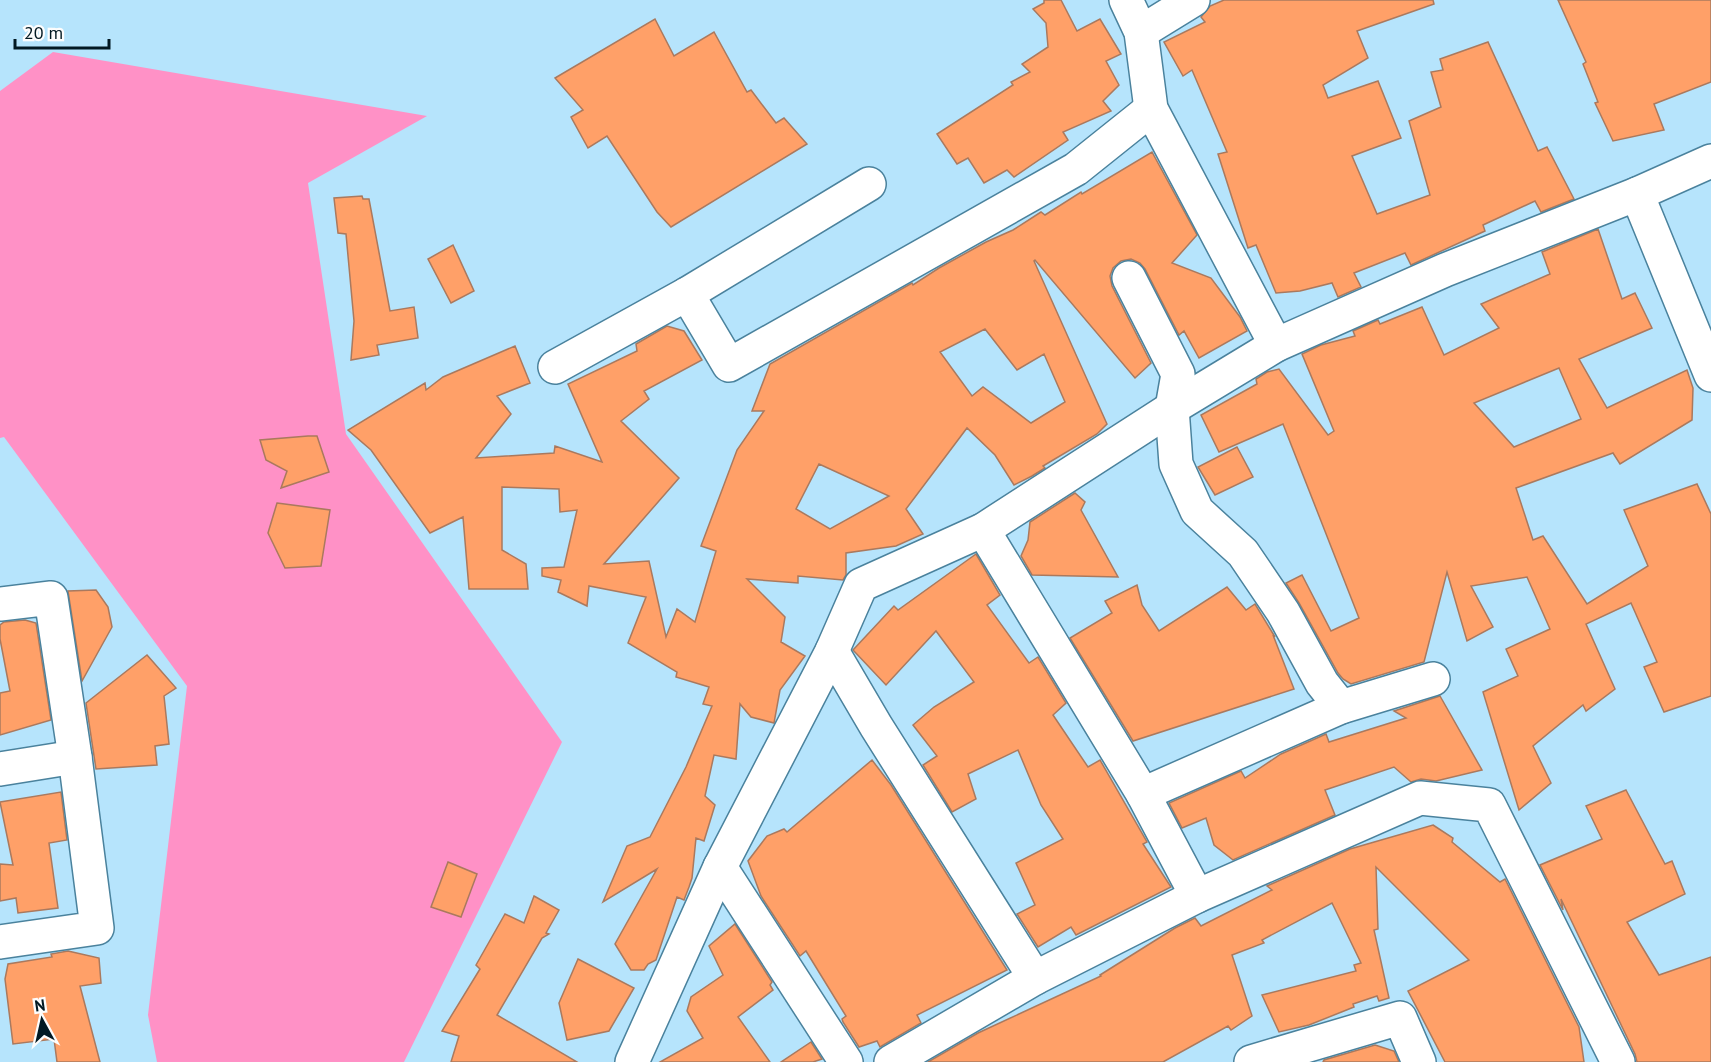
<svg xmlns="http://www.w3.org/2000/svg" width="1711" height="1062" font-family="'PT Sans',sans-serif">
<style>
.green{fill:#ff91c6}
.building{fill:#ffa068;stroke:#aa795e;stroke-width:1.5;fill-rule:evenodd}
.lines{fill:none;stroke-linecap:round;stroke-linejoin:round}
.minor-casing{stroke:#4a829d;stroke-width:36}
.minor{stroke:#fff;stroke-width:33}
</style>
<rect width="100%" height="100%" fill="#b6e4fc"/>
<polygon class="green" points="53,52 427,116 308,183 346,434 562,742 404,1062 157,1062 148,1015 187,686 4,437 0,438 0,91"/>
<g class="building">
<polygon points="1044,0 1061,0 1077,31 1100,19 1121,54 1106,61 1119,85 1103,101 1111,111 1063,132 1068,140 1014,177 1007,170 984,183 968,158 957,164 937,134 1013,85 1011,82 1030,72 1022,64 1048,47 1046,23 1033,9 1044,3"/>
<polygon points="1224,0 1433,0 1434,4 1357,31 1368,58 1323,85 1328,98 1378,81 1401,138 1352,156 1377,214 1430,195 1409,121 1441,107 1431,72 1443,70 1440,59 1488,42 1538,151 1547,147 1574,199 1541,212 1535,201 1483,225 1485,231 1411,265 1405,253 1354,273 1361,287 1338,297 1332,283 1300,291 1276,293 1256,245 1248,248 1218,154 1227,152 1192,70 1183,76 1164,42 1205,22 1201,17 1210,6"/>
<polygon points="1558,0 1711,0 1711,82 1654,104 1664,130 1613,141 1595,103 1598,102 1583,64 1586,62"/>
<polygon points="655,19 674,56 714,32 747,92 751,90 776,123 784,118 807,144 671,227 657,212 607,136 588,148 571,117 583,110 555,78"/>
<path d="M1152,152L1197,235L1172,263L1211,278L1240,317L1247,331L1199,358L1184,331L1179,335L1145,269L1140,263L1131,259L1121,261L1113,268L1110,276L1112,286L1151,363L1135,378L1035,260L1034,261L1107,424L1097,434L1043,466L1045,468L1032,476L1014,485L995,455L967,428L906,509L923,534L896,546L846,553V575L843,580L798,576V583L747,579L785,617L781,642L805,656L780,690L774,723L751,717L740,704L736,759L714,755L705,796L715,805L704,841L696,838L692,878L689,887L684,900L677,897L656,960L648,964L644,970H631L615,944L657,869L603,902L627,846L650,837L686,767L712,706L703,704L709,687L676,677L677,672L628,643L646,597L589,586L587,606L558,592L561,580L542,576V568L564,567L577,510L560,512L559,489L502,487V550L526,564L528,589H469L463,517L430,533L371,450L348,430L425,383L426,390L443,377L515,346L530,383L497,396L511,414L476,458L554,453L555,446L602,462L568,384L637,351L636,344L667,326L684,331L702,360L644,391L649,399L621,421L679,478L604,564L649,561L666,637L677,609L695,622L716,551L701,546L737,450L764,411H752L770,364L912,283L913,285L939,268L986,242L1013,230L1041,212L1045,215L1081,192L1082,194ZM985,329L1017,370L1044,354L1065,402L1031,423L983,387L972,396L940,352ZM819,464L889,496L830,529L796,509Z"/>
<polygon points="362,196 363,199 369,199 390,311 414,307 418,338 377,345 379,355 351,360 354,321 346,234 338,233 334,198"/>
<path d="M1598,229L1622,299L1635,293L1652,328L1579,359L1607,408L1687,370L1693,388L1692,420L1620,464L1613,453L1516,488L1533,540L1543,536L1587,604L1648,566L1624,510L1697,484L1711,514V696L1664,712L1644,667L1657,662L1631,603L1586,624L1615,689L1586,711L1583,705L1533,746L1551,783L1519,810L1483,692L1518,676L1506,649L1550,629L1527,577L1471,586L1493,627L1467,641L1447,572L1424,662L1351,684L1343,679L1338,673L1299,603L1286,583L1302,575L1331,631L1359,618L1283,424L1219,452L1201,415L1257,384L1256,379L1267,372L1279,369L1328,435L1334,431L1302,354L1321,345L1355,336L1353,331L1378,320L1380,324L1422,307L1444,355L1499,328L1481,304L1550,274L1542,252ZM1559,368L1581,419L1514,447L1474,403Z"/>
<polygon points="453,245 474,291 451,303 428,259"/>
<polygon points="308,436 317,436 329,472 281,488 287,471 266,460 260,440"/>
<polygon points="1237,447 1253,477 1215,495 1198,467"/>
<polygon points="1075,493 1085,502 1081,510 1118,577 1032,575 1021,556 1028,540 1030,522"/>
<polygon points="277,503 330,510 321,566 285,568 268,533"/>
<polygon points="976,554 1000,595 987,605 1029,663 1038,657 1066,703 1053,715 1088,767 1100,760 1147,842 1143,844 1171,887 1076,935 1071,927 1038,947 1017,914 1035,905 1016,863 1063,839 1041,805 1018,750 968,774 976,799 952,812 923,765 937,756 913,725 934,707 974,682 936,631 886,685 853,650 894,606 898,610"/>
<polygon points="1137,585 1142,605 1159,631 1227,587 1246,610 1255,604 1275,637 1273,635 1294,689 1133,741 1070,638 1112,613 1105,601"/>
<polygon points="96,590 108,607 112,627 82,681 68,591"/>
<polygon points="25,620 36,623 51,720 0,735 0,693 10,691 0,639 0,625 4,622"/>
<polygon points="147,655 176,688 164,696 169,744 155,746 157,765 96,769 86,703"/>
<polygon points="1440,696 1482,770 1436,781 1421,779 1411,782 1394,767 1325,790 1335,815 1233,860 1214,845 1206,818 1182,828 1169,803 1241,771 1245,778 1281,754 1326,734 1329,742 1406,718 1394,711"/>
<polygon points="872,760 891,785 1007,970 917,1015 921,1023 880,1047 877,1041 859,1047 843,1022 842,1019 846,1016 806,951 800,956 761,896 748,861 767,836 784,829 787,832"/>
<polygon points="1626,790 1665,864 1672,861 1685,894 1627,922 1659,975 1711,957 1711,1062 1637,1062 1635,1054 1561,899 1563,910 1540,865 1602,839 1586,806"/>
<polygon points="61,792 67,840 49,843 58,908 18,913 16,898 0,901 0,864 13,865 0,802"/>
<polygon points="1433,825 1453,838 1452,842 1500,882 1505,879 1579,1027 1584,1062 1445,1062 1408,991 1469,960 1376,867 1378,929 1374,930 1389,998 1379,1001 1377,996 1353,1004 1354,1007 1309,1025 1279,1032 1262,995 1356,971 1354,965 1361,963 1332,903 1262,940 1264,943 1232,955 1252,1016 1231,1030 1228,1026 1163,1062 928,1062 978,1033 1101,976 1100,975 1175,928 1195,918 1201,926 1272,890 1267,886 1350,849"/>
<polygon points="448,862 477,874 461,917 431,907"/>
<polygon points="534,896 559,910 546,933 549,934 542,938 497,1015 577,1062 451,1062 459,1036 442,1031 480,969 476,965 505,914 524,923"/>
<polygon points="735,924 772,982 770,985 773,990 738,1017 770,1062 660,1062 703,1038 687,1011 691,997 723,975 709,946"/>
<polygon points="68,951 99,958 101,983 80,986 100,1062 57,1062 54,1039 13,1044 5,979 8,964 52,957 51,954"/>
<polygon points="578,959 634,988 609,1031 567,1040 559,1003"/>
<polygon points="811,1042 822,1059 813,1062 781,1062"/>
<polygon points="1375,1045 1394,1051 1399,1062 1323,1062 1324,1060"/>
</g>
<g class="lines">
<defs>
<g id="minor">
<polyline points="1126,0 1141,32 1151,109 1276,345"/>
<polyline points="1141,32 1193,0"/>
<polyline points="1637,194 1711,375"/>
<polyline points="1129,278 1178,374 1172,408 1176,464 1197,511 1243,553 1283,612 1322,683 1341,707"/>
<polyline points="687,294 729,365 1076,169 1151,109"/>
<polyline points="555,367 687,294 869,184"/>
<polyline points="983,530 1143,794 1197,896"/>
<polyline points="0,604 51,598 75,757 97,928 0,942"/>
<polyline points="832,651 876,726 1035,978"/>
<polyline points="0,769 75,757"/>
<polyline points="1143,794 1341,707 1433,679"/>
<polyline points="720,867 846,1062"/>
<polyline points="632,1062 720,867 832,651 861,585 983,530 1172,408 1276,345 1445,270 1637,194 1711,161"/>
<polyline points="891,1062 1035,978 1197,896 1420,798 1489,805 1618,1062"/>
<polyline points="1251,1062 1400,1018 1419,1062"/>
</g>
</defs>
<use href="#minor" class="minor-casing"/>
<use href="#minor" class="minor"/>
</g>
<g transform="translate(42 1020) rotate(352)" stroke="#fdfdfd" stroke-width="4.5" paint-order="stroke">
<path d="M0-4.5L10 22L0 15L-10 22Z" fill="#021923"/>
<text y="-9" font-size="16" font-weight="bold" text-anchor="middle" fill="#021923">N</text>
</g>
<path d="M15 39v9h94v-9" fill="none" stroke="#021923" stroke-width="3"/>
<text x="24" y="39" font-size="18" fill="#021923" stroke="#fdfdfd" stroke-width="4.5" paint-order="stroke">20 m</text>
</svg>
